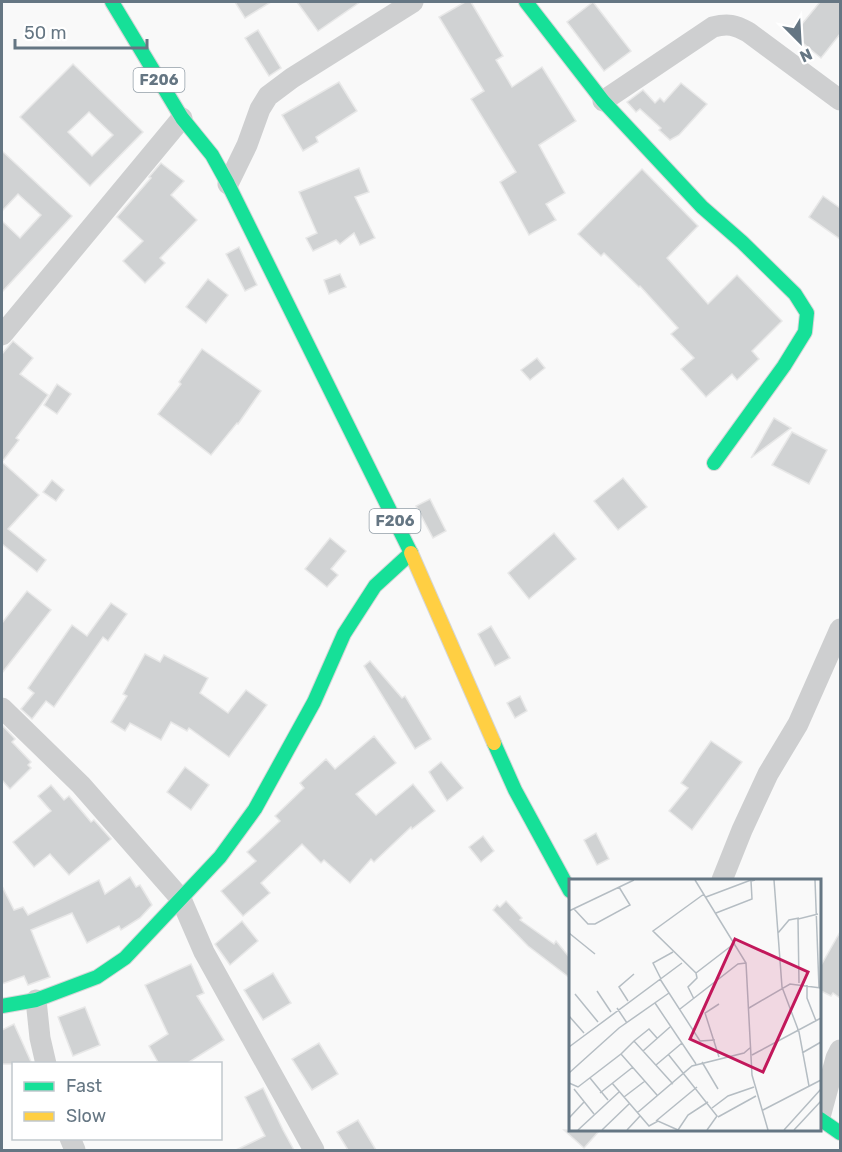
<svg xmlns="http://www.w3.org/2000/svg" width="842" height="1152" font-family="Rubik,sans-serif">
<style>
.building{fill:#d0d2d3;stroke:#e8e8e8;stroke-width:1.5;fill-rule:evenodd}
.lines{fill:none;stroke-linecap:round;stroke-linejoin:round}
.fast-casing{stroke:#d5d6d7;stroke-width:16}
.slow-casing{stroke:#d5d6d7;stroke-width:16}
.street{stroke:#cecfd0;stroke-width:21}
.fast{stroke:#16e098;stroke-width:14}
.slow{stroke:#ffcf43;stroke-width:14}
.labels{text-anchor:middle;stroke-width:6;stroke-linejoin:round;paint-order:stroke}
.shield{fill:#fff;stroke:#939fa8;stroke-width:1.5}
.shield-label{font-size:15px;font-weight:bold;fill:#657683}
.inset-road{fill:none;stroke:#b5bdc3;stroke-width:1.5}
.view{fill:#c2185b;fill-opacity:0.15;stroke:#c2185b;stroke-width:3}
.inset-edge{fill:none;stroke:#657683;stroke-width:3}
</style>
<rect width="100%" height="100%" fill="#f9f9f9"/>
<g class="building">
<polygon points="235,2 271,2 245,18"/>
<polygon points="297,2 360,2 318,31"/>
<polygon points="465,2 471,2 503,56 496,60 512,87 542,67 576,121 539,145 565,193 546,204 556,220 529,235 500,182 516,172 471,99 484,91 439,17"/>
<polygon points="593,2 631,51 604,71 567,22"/>
<polygon points="820,2 840,2 840,34 821,58 793,35"/>
<polygon points="258,30 281,68 269,76 245,38"/>
<path d="M73,64L143,132L90,186L20,117ZM89,112L113,135L92,156L68,132Z"/>
<polygon points="339,82 357,111 316,137 318,142 303,151 282,115"/>
<polygon points="681,83 707,104 679,135 670,140 659,130 661,128 640,109 636,112 627,102 643,90 655,103 660,98 664,102"/>
<polygon points="2,151 72,216 2,292 2,221 20,238 41,215 18,194 2,211"/>
<polygon points="161,163 184,181 171,195 197,220 160,258 165,263 145,283 123,261 143,241 117,217 151,178 149,177"/>
<polygon points="359,168 369,192 355,197 375,238 360,245 354,233 340,244 336,240 313,251 306,238 317,233 299,192"/>
<polygon points="642,169 698,226 667,258 708,304 737,275 782,321 752,351 759,359 737,380 732,374 706,397 681,369 694,358 671,334 678,328 640,286 639,287 604,253 601,256 578,234"/>
<polygon points="823,196 840,208 840,239 809,217"/>
<polygon points="239,247 257,285 245,291 226,254"/>
<polygon points="340,274 346,287 329,294 324,280"/>
<polygon points="208,279 228,295 206,323 186,307"/>
<polygon points="13,341 33,358 20,374 48,395 16,438 19,440 2,462 2,354"/>
<polygon points="202,349 261,391 238,424 237,423 211,455 158,414 181,384 179,382"/>
<polygon points="537,358 545,368 530,380 521,370"/>
<polygon points="57,384 71,394 57,414 44,405"/>
<polygon points="774,418 791,428 751,458"/>
<polygon points="792,432 827,450 809,484 772,465"/>
<polygon points="2,462 39,495 8,529 46,560 37,572 2,544"/>
<polygon points="623,478 647,507 618,530 594,501"/>
<polygon points="52,480 64,490 56,501 43,492"/>
<polygon points="430,499 446,531 433,538 416,506"/>
<polygon points="554,533 576,559 529,599 508,573"/>
<polygon points="330,538 346,551 331,569 338,575 327,587 305,569"/>
<polygon points="27,591 51,610 2,673 2,623"/>
<polygon points="111,603 127,614 108,641 103,637 54,707 46,701 32,719 21,709 34,693 28,688 72,625 87,636"/>
<polygon points="491,626 510,658 495,666 478,634"/>
<polygon points="145,654 160,662 164,655 208,678 200,693 228,713 246,690 267,705 229,757 189,728 187,731 171,722 161,740 130,723 125,731 111,722 127,696 123,694"/>
<polygon points="370,661 402,698 405,696 431,739 415,749 364,666"/>
<polygon points="520,696 527,711 515,718 507,703"/>
<polygon points="2,725 15,739 12,742 31,762 28,765 31,768 10,789 2,780"/>
<polygon points="374,736 396,763 356,794 376,815 413,784 435,811 412,829 411,827 374,862 371,859 350,883 324,860 321,863 302,844 261,883 270,893 243,916 221,891 256,861 247,852 280,821 275,816 304,788 300,783 326,759 335,769"/>
<polygon points="711,741 742,762 692,830 669,811 688,788 681,783"/>
<polygon points="441,762 463,788 447,801 429,772"/>
<polygon points="185,767 209,785 191,810 167,792"/>
<polygon points="51,785 64,800 69,796 91,822 94,820 111,839 69,875 50,854 34,867 13,842 51,811 38,796"/>
<polygon points="596,833 609,859 597,865 584,840"/>
<polygon points="483,836 494,851 481,862 469,847"/>
<polygon points="130,877 136,887 140,885 152,905 140,918 121,930 119,926 87,943 72,913 31,930 50,977 28,985 24,976 2,984 2,886 14,910 23,907 28,915 99,880 105,894"/>
<polygon points="506,901 522,918 520,920 554,944 556,941 570,958 570,978 528,946 493,910 497,905 500,907"/>
<polygon points="242,921 258,941 230,965 215,944"/>
<polygon points="840,932 840,998 833,993 831,996 819,990 819,969"/>
<polygon points="191,964 204,993 197,996 224,1040 186,1064 159,1064 149,1046 168,1034 145,985"/>
<polygon points="273,973 291,1003 263,1020 244,990"/>
<polygon points="85,1007 100,1045 73,1056 58,1017"/>
<polygon points="14,1024 32,1064 2,1064 2,1030"/>
<polygon points="319,1043 338,1074 312,1090 292,1059"/>
<polygon points="263,1088 283,1130 294,1150 236,1150 265,1136 245,1097"/>
<polygon points="358,1120 376,1150 348,1150 337,1132"/>
<polygon points="564,1130 600,1130 584,1148"/>
</g>
<g class="lines">
<defs>
<g id="fast">
<polyline points="112,2 182,118 212,155 228,184 411,553"/>
<polyline points="526,2 603,101 702,207 742,242 795,294 807,313 805,332 784,366 714,463"/>
<polyline points="494,743 515,790 570,891"/>
<polyline points="2,1006 36,1000 97,977 125,958 220,857 255,809 314,702 344,634 375,586 411,553"/>
<polyline points="820,1119 840,1133"/>
</g>
<polyline id="slow" points="411,553 494,743"/>
</defs>
<use href="#fast" class="fast-casing"/>
<use href="#slow" class="slow-casing"/>
<g class="street">
<path d="M603,101L713,27C728,23 735,25 748,32L840,100"/>
<polyline points="228,184 247,145 260,109 268,96 292,78 413,2"/>
<polyline points="2,335 182,118"/>
<polyline points="2,708 81,785 181,899 204,952 314,1150"/>
<polyline points="722,880 742,830 768,774 798,724 840,629"/>
<polyline points="36,1000 40,1038 46,1064"/>
<polyline points="820,1117 836,1058 840,1050"/>
<polyline points="70,1138 75,1150"/>
</g>
<use href="#fast" class="fast"/>
<use href="#slow" class="slow"/>
</g>
<g class="labels">
<g class="shield">
<rect x="133.5" y="68" width="51" height="24" rx="4.5"/>
<rect x="369.5" y="509" width="51" height="24" rx="4.5"/>
</g>
<g class="shield-label">
<text x="159" y="85">F206</text>
<text x="395" y="526">F206</text>
</g>
</g>
<g transform="translate(569 879)">
<rect width="252" height="252" fill="#f9f9f9"/>
<path class="inset-road" d="M126,1L177,84L183,196L199,251M205,1L213,108L230,153L240,207M246,1L250,109M137,18L182,1M5,30L19,45H26L61,26L50,8M0,32L65,1M147,34L183,20L182,2L186,1M0,54L26,75M209,54L220,41L230,39M127,94L84,52L135,15M91,100L131,162L146,161M92,100L84,84L104,73M230,104L229,40L249,35M238,106V119L247,142M28,112L42,133M6,115L29,143M125,120L119,108L128,99L127,94L166,64M59,122L50,108L65,95M86,124L127,185M48,129L58,144M180,129L221,105L252,109M111,130L169,85L177,84M0,137L15,154M65,162L80,150L88,159M0,168L113,84M74,172L101,148M233,174L252,163M52,175L65,162L104,205M99,175L148,237L138,251M183,176L252,139M150,178L136,134L150,125M133,183L149,210M87,186L113,164M0,194L50,149L100,114M21,199L39,221M0,204L9,208L52,175L88,216M43,204L80,247L89,242L109,251M5,210L25,235M31,214L64,188M55,218L76,202M143,229L159,217L185,208M194,231L252,201M68,234L123,187L175,174L182,168M149,238L187,217M0,239L15,223M87,242L128,208M9,251L50,213M33,251L60,225M58,251L71,237M109,251L119,236L139,223M215,251L252,210M225,251L252,222"/>
<path class="view" d="M166,60L239,93L194,193L121,160Z"/>
<rect width="252" height="252" class="inset-edge"/>
</g>
<rect width="842" height="1152" fill="none" stroke="#657683" stroke-width="6"/>
<rect x="12" y="1062" width="210" height="78" fill="#ffffff" stroke="#c1c8cd" stroke-width="1.5"/>
<rect x="24" y="1082" width="30" height="9" fill="#16e098" stroke="#c1c8cd" stroke-width="1.5"/>
<text x="66" y="1092" font-size="18" fill="#657683">Fast</text>
<rect x="24" y="1112" width="30" height="9" fill="#ffcf43" stroke="#c1c8cd" stroke-width="1.5"/>
<text x="66" y="1122" font-size="18" fill="#657683">Slow</text>
<g transform="translate(800 42) rotate(156)" stroke="#ffffff" stroke-width="4.5" paint-order="stroke">
<path d="M0-4.5L10 22L0 15L-10 22Z" fill="#657683"/>
<text y="-9" font-size="16" font-weight="bold" text-anchor="middle" fill="#657683">N</text>
</g>
<path d="M15 39v9h132v-9" fill="none" stroke="#657683" stroke-width="3"/>
<text x="24" y="39" font-size="18" fill="#657683" stroke="#ffffff" stroke-width="4.5" paint-order="stroke">50 m</text>
</svg>
